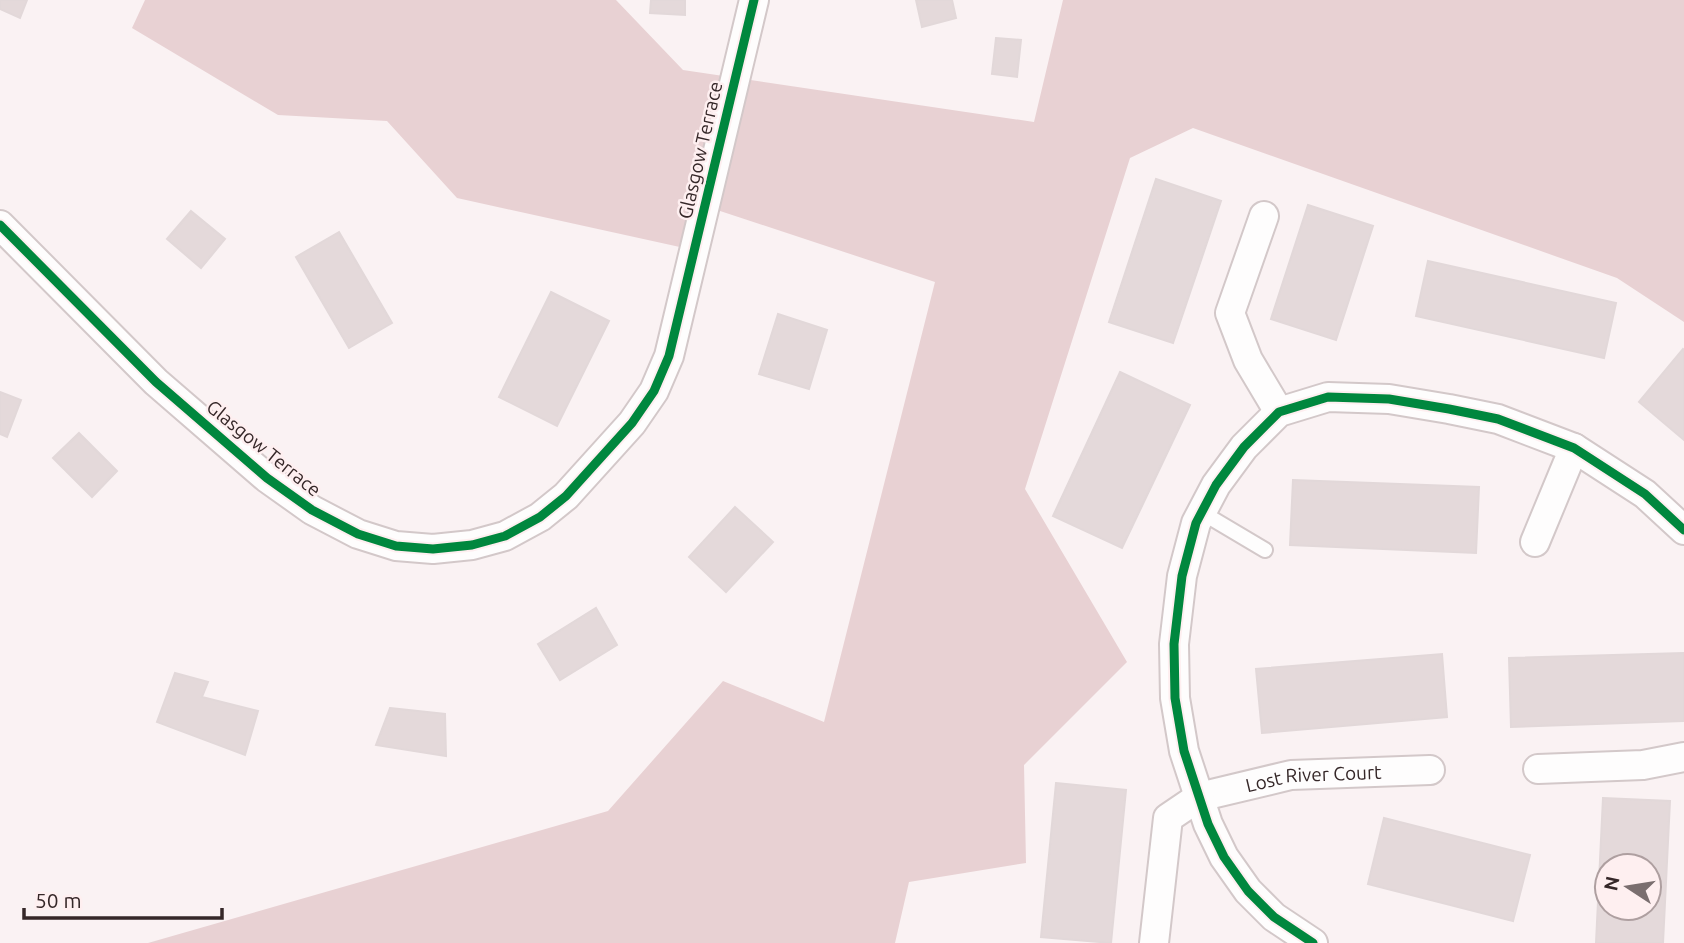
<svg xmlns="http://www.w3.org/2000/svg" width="1684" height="943" font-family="Ubuntu,sans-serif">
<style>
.green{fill:#e8d1d3}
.building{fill:#e4d9da;stroke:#e2d8d9;stroke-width:2;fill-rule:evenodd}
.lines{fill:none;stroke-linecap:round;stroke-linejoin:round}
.service-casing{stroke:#d3c8c9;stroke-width:18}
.minor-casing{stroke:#d3c8c9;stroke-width:32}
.service{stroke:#fefdfd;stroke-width:14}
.minor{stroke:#fefdfd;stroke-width:28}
.cycleway-casing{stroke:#feeff0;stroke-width:13}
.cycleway{stroke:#00873e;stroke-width:9}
.labels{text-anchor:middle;stroke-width:5;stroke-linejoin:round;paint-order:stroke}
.street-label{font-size:19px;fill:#352728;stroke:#feeff0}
</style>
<rect width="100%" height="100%" fill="#faf2f3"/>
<polygon class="green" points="145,0 616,0 683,70 1034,122 1063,0 1684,0 1684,322 1617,278 1193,128 1130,158 1025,489 1127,662 1024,765 1026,863 909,882 895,943 148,943 608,811 723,681 824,722 935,282 711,208 698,251 457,198 387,121 278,115 132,28"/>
<g class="building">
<polygon points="0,0 27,0 20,18 0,9"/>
<polygon points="651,0 685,0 685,15 650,13"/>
<polygon points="916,0 952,0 956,18 922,27"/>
<polygon points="996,38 1021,40 1017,77 992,74"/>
<polygon points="1156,179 1221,201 1173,343 1109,322"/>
<polygon points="1308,205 1373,226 1336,340 1271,319"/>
<polygon points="191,211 225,239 201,268 167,239"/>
<polygon points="339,232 392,323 349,348 296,257"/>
<polygon points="1428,261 1616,303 1604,358 1416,316"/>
<polygon points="551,292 609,321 557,426 499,397"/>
<polygon points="778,314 827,330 809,389 759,374"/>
<polygon points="1683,349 1684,350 1684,440 1639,402"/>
<polygon points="1120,372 1190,405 1122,548 1053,516"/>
<polygon points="0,392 21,400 7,437 0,434"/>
<polygon points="79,433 117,471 92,497 53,458"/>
<polygon points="1293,480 1479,487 1476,553 1290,545"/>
<polygon points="735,507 773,542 726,592 689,557"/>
<polygon points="596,608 617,645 560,680 538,644"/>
<polygon points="1684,653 1684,721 1511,727 1509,658"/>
<polygon points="1442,654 1447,717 1262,733 1256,669"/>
<polygon points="175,673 208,682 202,697 258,711 245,755 157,722"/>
<polygon points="390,708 445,714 446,756 376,745"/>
<polygon points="1056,783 1126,790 1111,943 1041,937"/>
<path d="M1603,798L1670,801L1663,943H1596ZM1607,866H1649V908H1607Z"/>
<polygon points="1384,818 1530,855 1513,921 1368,884"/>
</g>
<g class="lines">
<defs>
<polyline id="service" points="1201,512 1265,550"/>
<g id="minor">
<polyline points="1264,216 1230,313 1248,360 1279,412"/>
<polyline points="0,225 156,382 267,478 312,510 358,534 396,546 433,549 472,545 505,536 540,517 566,496 632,423 654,391 669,356 754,0"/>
<polyline points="1535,542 1574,448"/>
<polyline points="1538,769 1643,765 1684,757"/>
<path id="s1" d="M1154,943L1168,818L1199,797L1291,775L1430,770"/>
<polyline points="1313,943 1274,917 1248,891 1224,857 1208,824 1184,751 1175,698 1174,644 1182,576 1196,523 1216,485 1244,447 1279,412 1328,397 1389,399 1449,409 1498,419 1574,448 1645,494 1684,530"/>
</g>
</defs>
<use href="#service" class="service-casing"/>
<use href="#minor" class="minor-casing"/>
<use href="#service" class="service"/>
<use href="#minor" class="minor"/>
<defs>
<g id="cycleway">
<polyline points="0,225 156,382 267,478 312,510 358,534 396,546 433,549 472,545 505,536 540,517 566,496 632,423 654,391 669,356 754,0"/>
<polyline points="1313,943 1274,917 1248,891 1224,857 1208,824 1184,751 1175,698 1174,644 1182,576 1196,523 1216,485 1244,447 1279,412 1328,397 1389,399 1449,409 1498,419 1574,448 1645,494 1684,530"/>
</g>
</defs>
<use href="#cycleway" class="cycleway-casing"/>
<use href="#cycleway" class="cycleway"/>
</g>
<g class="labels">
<g class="street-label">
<text transform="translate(700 150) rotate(-77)" y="7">Glasgow Terrace</text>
<text transform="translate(264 448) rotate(39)" y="7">Glasgow Terrace</text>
<text dy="7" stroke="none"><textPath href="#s1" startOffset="280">Lost River Court</textPath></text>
</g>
</g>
<g transform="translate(1628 887) rotate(282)"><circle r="33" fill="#feeff0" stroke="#ae9fa0" stroke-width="2"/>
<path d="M0-5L12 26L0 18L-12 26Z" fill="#7a6e6f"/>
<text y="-10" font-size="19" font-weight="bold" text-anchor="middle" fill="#352728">N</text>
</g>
<path d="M24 908v10h198v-10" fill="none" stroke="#352728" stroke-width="3.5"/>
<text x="35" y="908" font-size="21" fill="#352728" stroke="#feeff0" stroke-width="5" paint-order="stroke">50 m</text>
</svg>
